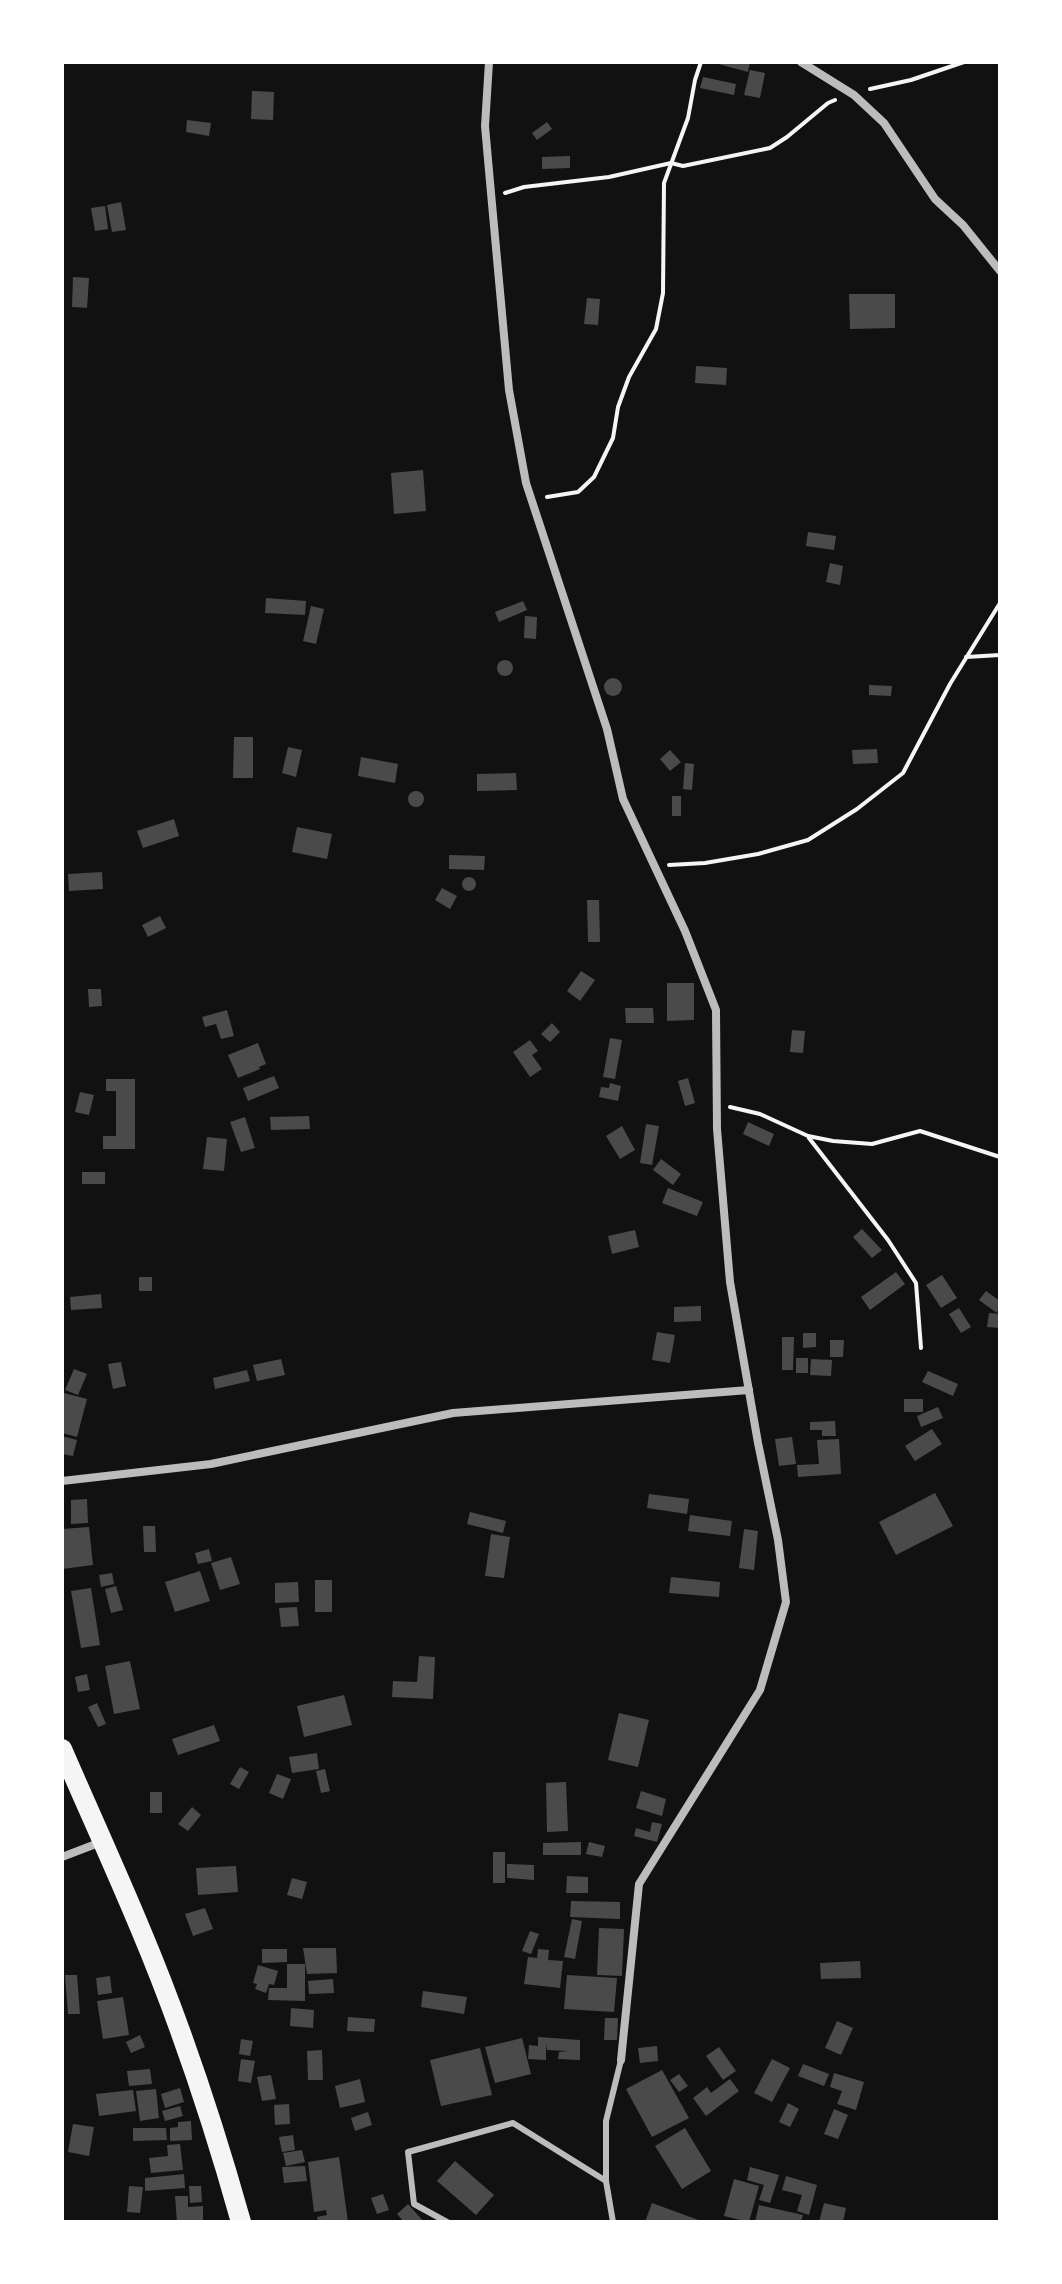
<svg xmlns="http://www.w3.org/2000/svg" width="1062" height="2284" font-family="'Zilla Slab',serif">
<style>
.building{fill:#4a4a4a}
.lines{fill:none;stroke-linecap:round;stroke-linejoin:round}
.path{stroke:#f5f5f5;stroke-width:4}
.service{stroke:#bcbcbc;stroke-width:6}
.minor{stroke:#bcbcbc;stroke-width:8}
.trunk{stroke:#f5f5f5;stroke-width:20}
</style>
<rect width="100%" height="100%" fill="#111"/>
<g class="building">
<polygon points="711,62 750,62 748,72"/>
<polygon points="750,70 765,73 760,98 744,95"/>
<polygon points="703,77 736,84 734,95 700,88"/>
<polygon points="252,91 274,92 273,120 251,119"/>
<polygon points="187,120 211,123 209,136 186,132"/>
<polygon points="547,122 552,129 537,140 532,133"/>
<polygon points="570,156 570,168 542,169 542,157"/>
<polygon points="121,202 126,230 112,232 107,205"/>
<polygon points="105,206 108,229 95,231 91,208"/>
<polygon points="73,277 89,278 87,308 72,307"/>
<polygon points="849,294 895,294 895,328 850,329"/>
<polygon points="587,298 600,299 598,325 584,324"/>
<polygon points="696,366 727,368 726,385 695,383"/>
<polygon points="423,470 426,511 394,514 391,473"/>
<polygon points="808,532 836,536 834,550 806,546"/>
<polygon points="830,563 843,566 840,585 826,582"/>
<polygon points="266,598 306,601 305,615 265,613"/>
<polygon points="523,601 527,610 499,622 495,612"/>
<polygon points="311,606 324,609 316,644 303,641"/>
<polygon points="525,616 537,617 536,639 524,638"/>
<circle cx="505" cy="668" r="8"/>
<circle cx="613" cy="687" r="9"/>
<polygon points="869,685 892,686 891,696 869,695"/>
<polygon points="234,737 253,737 253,778 233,778"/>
<polygon points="288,747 302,750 296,777 282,773"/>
<polygon points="877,749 878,763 853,764 852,750"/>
<polygon points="670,750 681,762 670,771 660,759"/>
<polygon points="361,757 398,764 395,783 358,776"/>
<polygon points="685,763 694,764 692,790 683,789"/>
<polygon points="516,773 517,790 477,791 477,774"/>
<circle cx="416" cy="799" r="8"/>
<rect x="672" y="796" width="9" height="20"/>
<polygon points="174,819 179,836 143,848 137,831"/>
<polygon points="297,827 332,834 327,859 292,852"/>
<polygon points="449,855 485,856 484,870 449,869"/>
<polygon points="102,872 103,889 69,891 68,874"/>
<circle cx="469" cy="884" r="7"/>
<polygon points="442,888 457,896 450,909 435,900"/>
<polygon points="587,900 599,900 600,942 588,942"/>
<polygon points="160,916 166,928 148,937 142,925"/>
<polygon points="581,971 595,980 580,1001 567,991"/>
<polygon points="667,983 694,983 694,1020 667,1021"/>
<polygon points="88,989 101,989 102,1006 89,1007"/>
<polygon points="625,1008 653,1008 654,1023 626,1023"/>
<polygon points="227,1010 234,1036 221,1039 216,1024 205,1027 202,1017"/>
<polygon points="552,1023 560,1032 550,1042 541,1034"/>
<polygon points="792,1030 805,1031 803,1053 790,1052"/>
<polygon points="610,1038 622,1040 615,1079 603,1077"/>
<polygon points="530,1040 538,1051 532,1055 542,1069 530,1077 513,1052"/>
<polygon points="258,1043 266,1064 259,1067 260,1069 238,1078 228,1055"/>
<polygon points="274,1076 279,1088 248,1101 243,1088"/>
<polygon points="688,1078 695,1103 685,1106 678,1081"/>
<polygon points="106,1079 135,1079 135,1149 103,1149 103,1136 116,1136 116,1091 106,1091"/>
<polygon points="610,1083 621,1086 618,1101 599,1097 601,1087 609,1088"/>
<polygon points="80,1092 94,1095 89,1115 75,1112"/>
<polygon points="309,1116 310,1129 271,1130 270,1117"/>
<polygon points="245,1117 255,1148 241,1152 230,1122"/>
<polygon points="748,1122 774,1134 769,1146 743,1134"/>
<polygon points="646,1124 659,1126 652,1165 640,1163"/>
<polygon points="622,1126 635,1150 620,1159 606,1136"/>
<polygon points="207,1137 227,1139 224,1171 203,1169"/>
<polygon points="661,1159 681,1174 673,1185 653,1170"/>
<rect x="82" y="1172" width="23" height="12"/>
<polygon points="668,1188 703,1202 697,1216 662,1203"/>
<polygon points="862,1229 882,1250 872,1258 853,1237"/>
<polygon points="635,1230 639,1247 612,1254 608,1236"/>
<polygon points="896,1272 905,1284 870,1310 861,1297"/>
<polygon points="942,1275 957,1298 941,1308 926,1285"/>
<rect x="139" y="1277" width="13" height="14"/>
<polygon points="986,1291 1000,1301 997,1313 979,1300"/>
<polygon points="101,1294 102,1308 71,1310 70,1297"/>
<polygon points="701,1306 701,1321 674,1322 674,1307"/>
<polygon points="959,1308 971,1327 961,1333 949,1314"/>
<polygon points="989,1313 1000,1314 1000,1328 987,1327"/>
<polygon points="657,1332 675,1335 670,1363 652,1360"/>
<polygon points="803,1333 816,1333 816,1347 803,1348"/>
<polygon points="782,1337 794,1337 793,1370 782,1370"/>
<polygon points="830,1340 844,1340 843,1357 830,1357"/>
<rect x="796" y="1358" width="12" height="15"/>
<polygon points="281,1359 285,1375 257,1381 253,1365"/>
<polygon points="811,1359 832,1360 831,1376 810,1375"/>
<polygon points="121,1362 126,1386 113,1389 108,1364"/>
<polygon points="74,1369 87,1374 78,1395 65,1390"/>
<polygon points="247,1370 250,1381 215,1389 213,1378"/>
<polygon points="928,1371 958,1384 953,1396 922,1382"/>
<polygon points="64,1393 87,1399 77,1437 62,1433"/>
<rect x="904" y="1399" width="19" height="13"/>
<polygon points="938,1407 943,1418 921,1427 917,1416"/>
<polygon points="835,1421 836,1436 822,1436 822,1430 810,1430 810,1422"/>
<polygon points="932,1429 942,1444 915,1461 905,1446"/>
<polygon points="62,1436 77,1440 73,1456 62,1454"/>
<polygon points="792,1437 796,1464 779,1466 775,1439"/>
<polygon points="839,1439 841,1474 798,1477 797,1465 819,1464 817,1440"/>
<polygon points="935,1493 953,1526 896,1555 879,1522"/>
<polygon points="649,1494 689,1499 687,1514 647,1508"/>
<polygon points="87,1499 88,1523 71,1524 71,1500"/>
<polygon points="470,1512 506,1521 503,1533 467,1524"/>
<polygon points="690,1515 732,1521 730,1536 688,1531"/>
<polygon points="143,1526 155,1526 156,1552 144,1552"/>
<polygon points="89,1527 93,1565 62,1569 62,1529"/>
<polygon points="744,1529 758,1531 754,1570 739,1568"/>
<polygon points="491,1534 510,1537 504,1578 485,1576"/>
<polygon points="209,1549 212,1561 198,1564 195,1553"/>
<polygon points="231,1557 240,1584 220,1590 211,1563"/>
<polygon points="200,1571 210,1601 175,1612 165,1582"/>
<polygon points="112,1573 114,1584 101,1587 99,1575"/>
<polygon points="671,1577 720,1582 719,1597 669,1593"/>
<rect x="315" y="1580" width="17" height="32"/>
<polygon points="298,1582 299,1602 275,1603 275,1583"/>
<polygon points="116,1586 123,1610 111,1613 105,1589"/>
<polygon points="91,1588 100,1645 81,1648 71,1591"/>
<polygon points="297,1607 299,1626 281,1627 279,1608"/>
<polygon points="419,1656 435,1657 433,1699 392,1697 393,1681 417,1682"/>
<polygon points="130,1661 140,1709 114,1714 105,1666"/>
<polygon points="87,1674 90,1690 78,1692 75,1677"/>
<polygon points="344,1695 352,1725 304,1737 297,1706"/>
<polygon points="97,1703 106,1724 98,1727 88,1707"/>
<polygon points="619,1713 649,1720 638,1767 608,1760"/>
<polygon points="214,1725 220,1741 178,1755 172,1739"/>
<polygon points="317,1753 319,1769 292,1773 289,1757"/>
<polygon points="240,1767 249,1772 239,1789 230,1784"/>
<polygon points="325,1769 330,1791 321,1793 316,1771"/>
<polygon points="277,1774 291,1779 283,1799 269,1793"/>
<polygon points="566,1782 568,1831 547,1832 546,1783"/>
<polygon points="641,1791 666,1799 662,1816 636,1808"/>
<rect x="150" y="1792" width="12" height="21"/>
<polygon points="192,1807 201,1815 188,1831 178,1824"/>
<polygon points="652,1822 662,1824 657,1842 634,1836 636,1828 650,1832"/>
<polygon points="581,1842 581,1855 543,1855 543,1843"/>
<polygon points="589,1842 605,1846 602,1857 586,1854"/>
<rect x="493" y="1852" width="12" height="31"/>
<polygon points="507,1864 534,1865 534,1880 507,1878"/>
<polygon points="236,1866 238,1892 198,1895 196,1868"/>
<polygon points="567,1876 588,1877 588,1893 566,1893"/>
<polygon points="292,1878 307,1882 302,1899 287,1895"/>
<polygon points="571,1901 620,1902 620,1919 570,1917"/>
<polygon points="205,1908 213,1929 193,1936 185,1914"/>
<polygon points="572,1919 582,1921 575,1959 564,1957"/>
<polygon points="599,1928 624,1929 622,1976 597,1975"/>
<polygon points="530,1931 539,1934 531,1954 522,1951"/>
<polygon points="303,1948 336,1948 337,1973 307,1974"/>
<polygon points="262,1949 287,1949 287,1962 262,1963"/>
<polygon points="538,1949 549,1950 548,1960 563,1961 560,1988 524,1984 528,1957 537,1958"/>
<polygon points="860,1961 861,1978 821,1979 820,1963"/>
<polygon points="287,1964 305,1964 305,2001 268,2000 269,1988 287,1988"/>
<polygon points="258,1965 278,1971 274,1985 269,1984 266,1993 255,1989 257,1984 253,1983"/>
<polygon points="65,1975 77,1975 80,2014 68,2014"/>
<polygon points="567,1975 617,1978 614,2012 564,2009"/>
<polygon points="110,1976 112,1993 98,1995 96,1978"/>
<polygon points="333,1979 334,1993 309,1994 308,1981"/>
<polygon points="423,1991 467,1997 464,2014 421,2007"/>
<polygon points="123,1997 129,2035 103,2039 97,2001"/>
<polygon points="291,2008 314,2010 313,2028 290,2026"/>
<polygon points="348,2017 375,2019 374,2032 347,2031"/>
<polygon points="605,2018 618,2018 617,2040 604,2040"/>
<polygon points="837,2021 853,2028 841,2055 825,2048"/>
<polygon points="140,2035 145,2047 131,2053 126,2042"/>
<polygon points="538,2037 580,2040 580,2060 558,2059 559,2052 568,2051 547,2050 546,2043 546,2060 528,2059 529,2045 538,2046"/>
<polygon points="522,2038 531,2074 495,2083 485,2047"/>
<polygon points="241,2039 253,2041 250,2056 239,2054"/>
<polygon points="657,2046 658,2061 640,2063 638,2048"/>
<polygon points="719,2047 736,2071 723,2080 706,2056"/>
<polygon points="480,2048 492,2095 441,2106 430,2060"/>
<polygon points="322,2050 323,2080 308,2080 307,2051"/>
<polygon points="241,2059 255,2061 251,2083 238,2081"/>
<polygon points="772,2059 790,2068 772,2102 754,2093"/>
<polygon points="803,2064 829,2074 824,2086 798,2076"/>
<polygon points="150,2069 152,2084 129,2086 127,2071"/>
<polygon points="662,2070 689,2118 652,2137 626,2089"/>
<polygon points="834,2073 864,2082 856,2110 837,2104 842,2091 830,2087"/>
<polygon points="679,2074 688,2086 679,2092 670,2080"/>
<polygon points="271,2075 276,2099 262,2101 257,2077"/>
<polygon points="360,2079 365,2102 340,2108 335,2086"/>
<polygon points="730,2079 739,2091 706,2116 693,2098 707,2087 711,2093"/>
<polygon points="180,2088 184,2102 165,2108 161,2094"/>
<polygon points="156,2089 159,2118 140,2121 136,2091"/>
<polygon points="133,2090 136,2111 99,2116 96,2094"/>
<polygon points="788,2103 799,2109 790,2127 779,2122"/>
<polygon points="289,2104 290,2124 275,2125 274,2105"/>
<polygon points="180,2106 183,2116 165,2121 162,2111"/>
<polygon points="834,2109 848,2115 838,2139 824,2134"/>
<polygon points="368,2112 372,2125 355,2131 351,2118"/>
<polygon points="191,2121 192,2140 170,2141 170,2128 178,2127 178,2122"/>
<polygon points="73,2124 94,2127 89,2156 68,2152"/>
<polygon points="133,2128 166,2128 167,2140 133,2141"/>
<polygon points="685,2128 711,2171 682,2189 655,2146"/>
<polygon points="293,2135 295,2150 282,2152 279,2137"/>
<polygon points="180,2144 183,2170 151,2173 149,2158 168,2156 167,2145"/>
<polygon points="302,2150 305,2162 286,2166 283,2153"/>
<polygon points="339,2157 348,2222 318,2222 317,2217 327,2215 326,2210 314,2212 308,2162"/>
<polygon points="455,2161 494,2195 476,2215 437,2181"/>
<polygon points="305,2166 307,2181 284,2183 282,2167"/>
<polygon points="750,2167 779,2175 770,2203 759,2200 764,2185 747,2180"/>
<polygon points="184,2174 185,2188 145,2191 145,2178"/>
<polygon points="786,2176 817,2185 809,2215 797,2211 802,2195 782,2190"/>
<polygon points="734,2179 759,2186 749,2222 724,2216"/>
<polygon points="129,2186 143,2187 140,2213 127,2212"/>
<polygon points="189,2186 201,2186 202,2202 190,2203"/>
<polygon points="383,2194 389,2210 377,2214 371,2198"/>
<polygon points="175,2196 188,2196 188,2207 203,2206 203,2222 177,2222"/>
<polygon points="652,2203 704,2222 645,2222"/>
<polygon points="824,2203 846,2208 843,2222 819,2222"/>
<polygon points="408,2204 424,2222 404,2222 397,2214"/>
<polygon points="759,2205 803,2215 801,2222 755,2222"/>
</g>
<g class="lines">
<g class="path">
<polyline points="870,89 911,80 964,62"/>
<polyline points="505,193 524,187 609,177 671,163 683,166 770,148 787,137 828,103 835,100"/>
<polyline points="547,497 578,492 594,477 613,438 618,407 629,377 656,329 663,293 664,183 688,118 695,80 701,62"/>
<polyline points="966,657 1000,655"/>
<polyline points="669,865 705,863 758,854 808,840 857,809 903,773 950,684 1000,603"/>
<polyline points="730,1107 760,1114 808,1136 833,1141 872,1144 920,1131 1000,1157"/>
<polyline points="809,1138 888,1240 916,1283 921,1348"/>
</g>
<g class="service">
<polyline points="447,2222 414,2204 408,2152 513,2123 606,2181"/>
<polyline points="613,2222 606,2181 606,2121 621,2060"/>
</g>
<g class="minor">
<polyline points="489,62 485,126 491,193 509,390 526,483 607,729 623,799 685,931 716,1010 717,1129 730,1282 758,1443 778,1540 786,1602 760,1690 639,1884 621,2060"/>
<polyline points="801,62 854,95 884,123 935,199 963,225 1000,271"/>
<polyline points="62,1481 211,1464 453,1413 749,1390"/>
<polyline points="62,1857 101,1842"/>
</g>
<path class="trunk" d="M62,1749C88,1809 115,1868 140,1928C180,2023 213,2122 241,2222"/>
</g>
<rect width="1062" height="2284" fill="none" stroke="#ffffff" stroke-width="128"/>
</svg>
